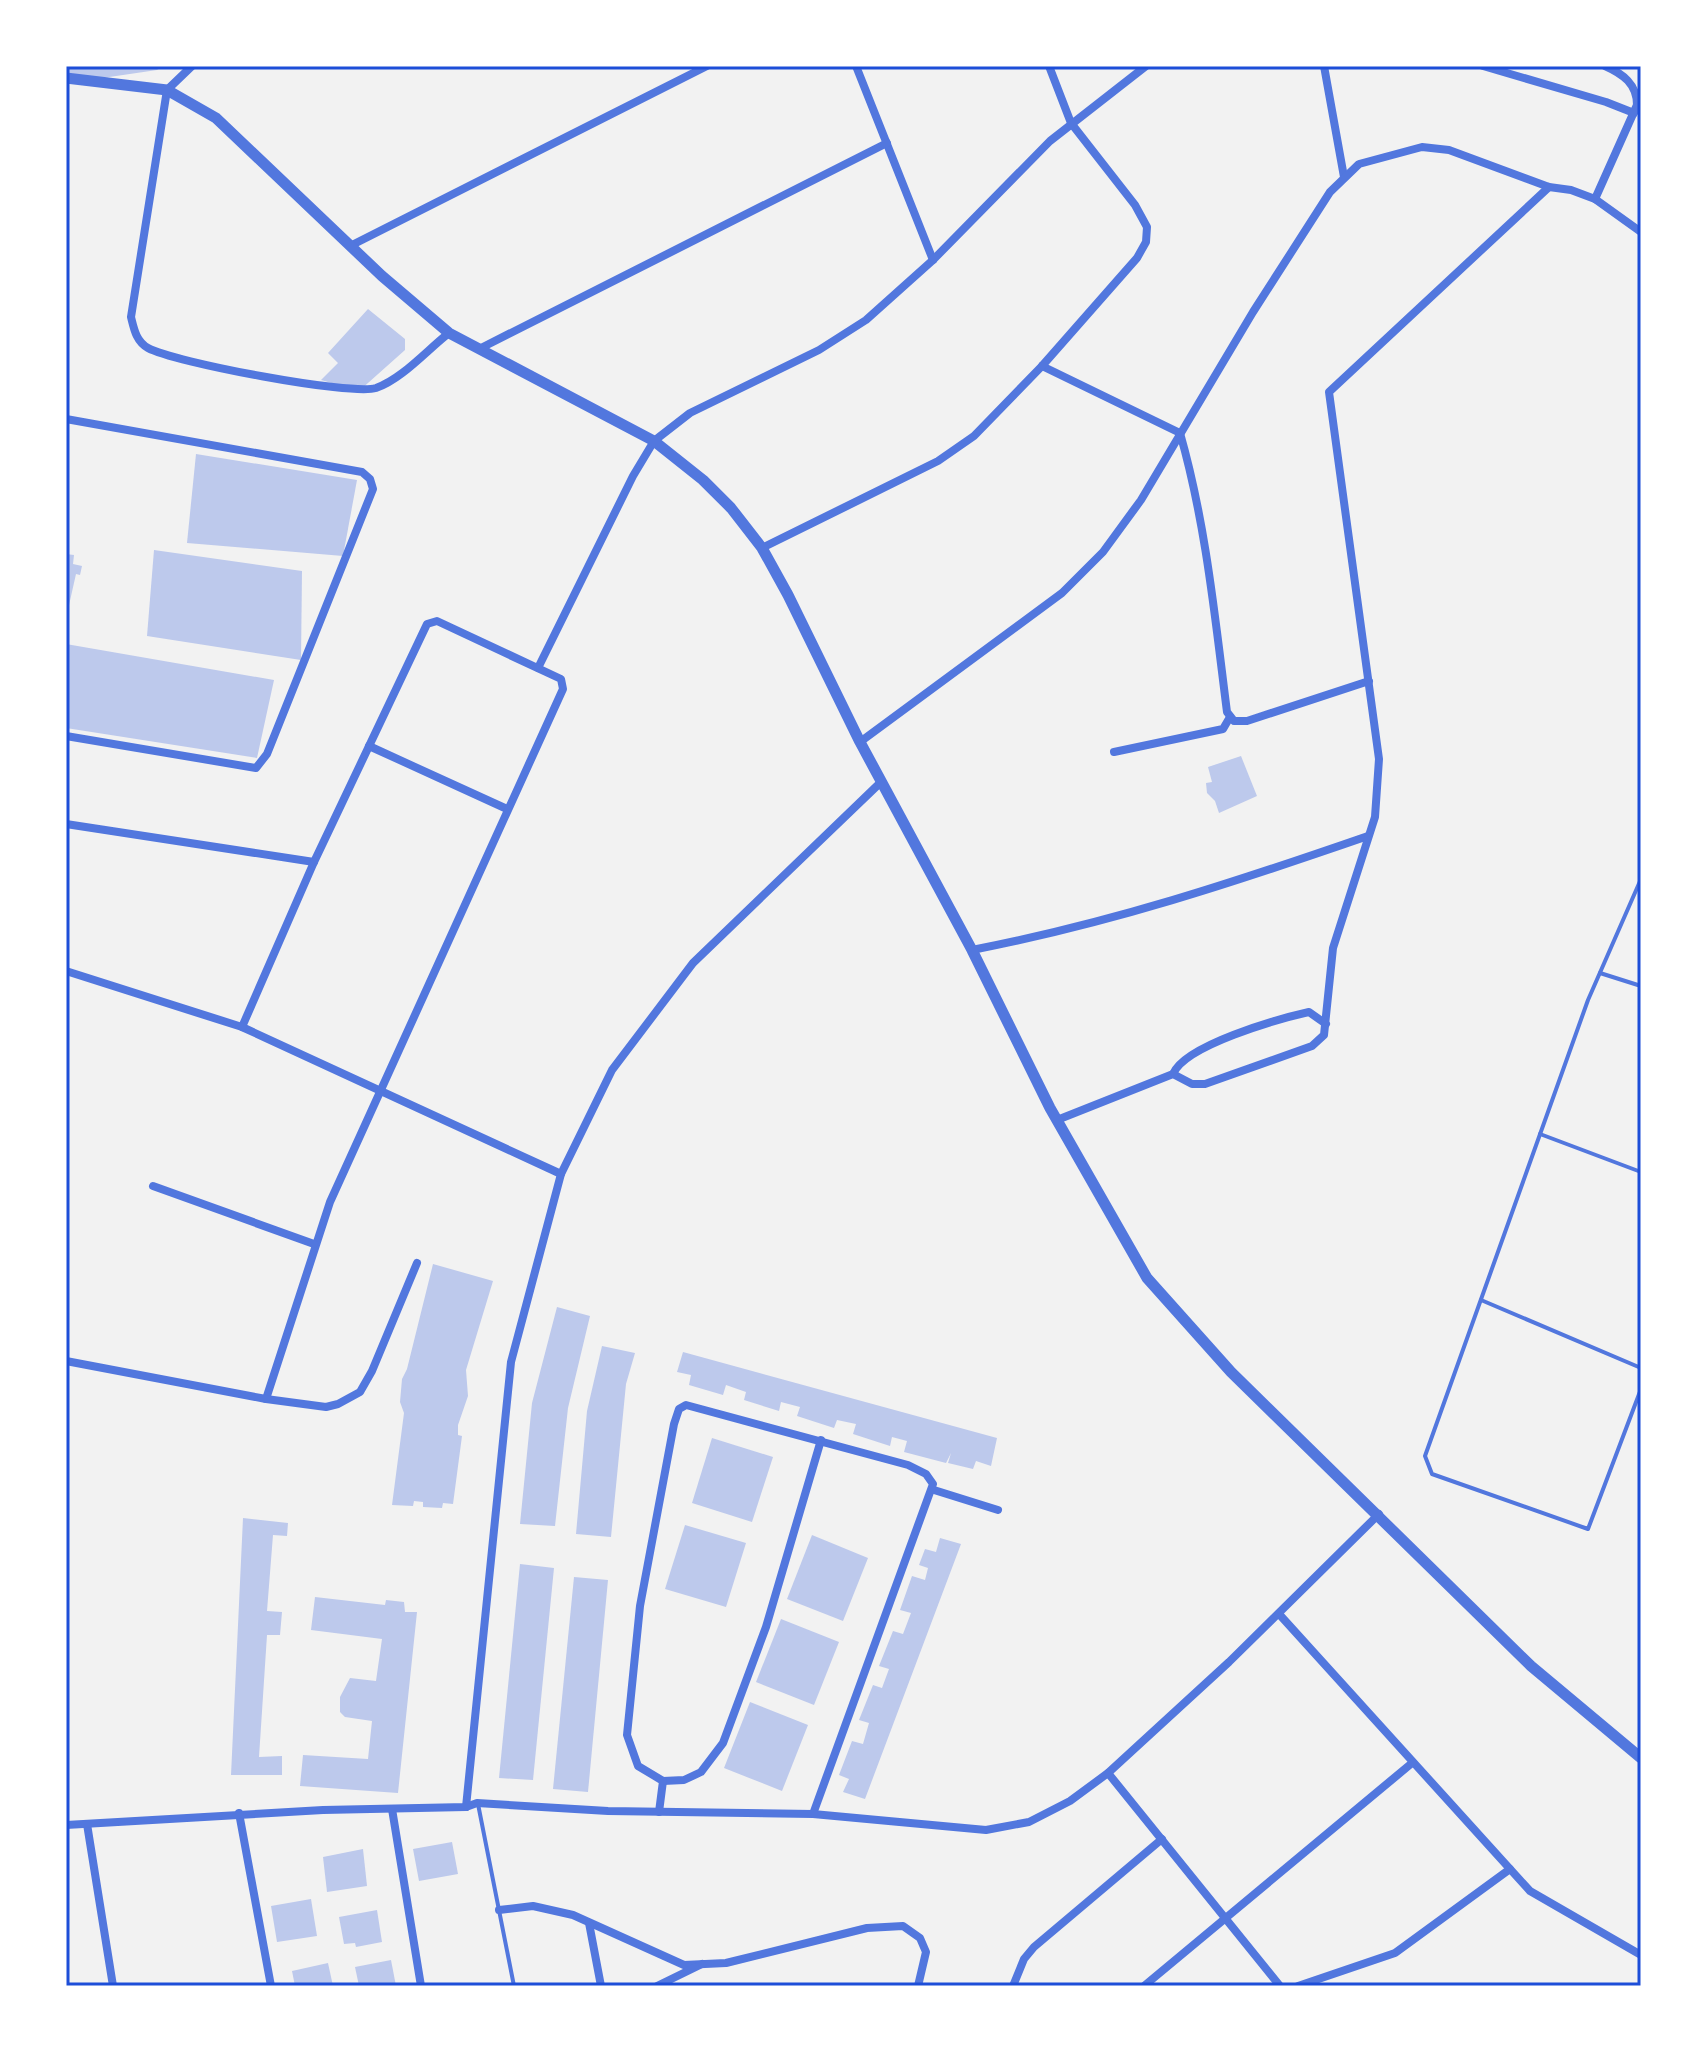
<svg xmlns="http://www.w3.org/2000/svg" width="1707" height="2052" font-family="Merriweather,serif">
<style>
.building{fill:#bdc9ec}
.lines{fill:none;stroke-linecap:round;stroke-linejoin:round}
.service{stroke:#5277de;stroke-width:4}
.minor{stroke:#5277de;stroke-width:8}
.tertiary{stroke:#5277de;stroke-width:11}
.neatline{fill:none;stroke:#1d4ed8;stroke-width:3}
</style>
<rect width="100%" height="100%" fill="#f2f2f2"/>
<g class="building">
<polygon points="66,66 163,66 157,70 89,80 66,76"/>
<polygon points="368,309 405,339 405,350 359,391 321,380 338,363 328,353"/>
<polygon points="196,454 357,480 343,556 187,543"/>
<polygon points="154,550 302,571 301,660 147,636"/>
<polygon points="66,554 74,555 73,564 82,566 80,575 76,574 67,614"/>
<polygon points="66,644 274,680 257,758 66,728"/>
<polygon points="1241,756 1257,796 1219,813 1215,801 1207,793 1206,783 1212,782 1208,767"/>
<polygon points="433,1264 493,1281 466,1370 468,1396 458,1425 458,1435 462,1436 453,1504 443,1503 442,1508 423,1507 423,1502 414,1501 413,1506 392,1505 404,1413 400,1402 402,1379 407,1369"/>
<polygon points="557,1307 590,1316 568,1408 555,1526 520,1524 532,1403"/>
<polygon points="602,1346 635,1353 626,1384 611,1537 576,1534 587,1411"/>
<polygon points="683,1352 997,1438 991,1466 976,1461 973,1469 948,1463 951,1453 946,1463 904,1452 907,1441 892,1437 890,1446 853,1434 856,1424 837,1420 834,1428 797,1416 800,1407 781,1402 779,1411 744,1400 746,1392 726,1385 723,1395 689,1385 691,1375 677,1372"/>
<polygon points="712,1438 773,1457 752,1522 692,1503"/>
<polygon points="243,1518 288,1523 287,1536 273,1535 267,1611 282,1612 280,1635 267,1635 259,1757 282,1756 282,1775 231,1775"/>
<polygon points="685,1525 746,1543 726,1607 665,1589"/>
<polygon points="812,1535 868,1558 843,1621 787,1599"/>
<polygon points="940,1538 961,1544 865,1799 843,1792 849,1779 839,1775 852,1741 863,1744 869,1723 859,1720 873,1685 882,1688 889,1669 879,1666 893,1631 903,1634 911,1613 900,1610 912,1576 925,1580 928,1568 919,1565 925,1549 936,1552"/>
<polygon points="520,1564 554,1568 533,1780 499,1778"/>
<polygon points="574,1577 608,1580 588,1792 553,1789"/>
<polygon points="315,1597 385,1605 386,1600 404,1602 405,1612 417,1612 398,1793 300,1786 303,1755 368,1759 372,1721 345,1717 340,1712 340,1697 350,1678 376,1681 382,1639 311,1630"/>
<polygon points="781,1619 839,1642 814,1705 756,1682"/>
<polygon points="750,1702 808,1725 782,1791 724,1768"/>
<polygon points="452,1842 458,1874 419,1881 413,1849"/>
<polygon points="363,1849 367,1886 327,1892 323,1857"/>
<polygon points="311,1899 317,1936 277,1942 271,1906"/>
<polygon points="377,1910 382,1942 356,1947 355,1943 344,1944 339,1917"/>
<polygon points="391,1960 396,1986 359,1986 355,1967"/>
<polygon points="328,1963 333,1986 295,1986 292,1971"/>
</g>
<g class="lines">
<g class="service">
<polyline points="1641,879 1588,1000 1425,1456 1432,1474 1588,1529 1641,1389"/>
<polyline points="1600,973 1641,986"/>
<polyline points="1540,1134 1641,1172"/>
<polyline points="1481,1300 1641,1368"/>
<polyline points="478,1804 514,1986"/>
</g>
<g class="minor">
<path d="M192,66L167,90L131,317C134,329 136,341 148,348C173,362 351,396 376,388C402,379 427,350 449,333"/>
<polyline points="856,66 933,260"/>
<polyline points="1324,66 1344,177"/>
<polyline points="1483,66 1606,102 1634,113"/>
<path d="M1595,199L1637,105C1637,84 1623,74 1605,66"/>
<polyline points="350,246 707,66"/>
<polyline points="479,349 887,143"/>
<path d="M1042,366L1180,433C1206,524 1215,618 1227,712L1234,721H1247L1369,681"/>
<polyline points="66,419 362,472 370,479 373,489 267,754 256,768 66,736"/>
<polyline points="762,548 938,461 974,436 1042,366 1137,258 1146,242 1147,227 1135,205 1071,123 1049,66"/>
<polyline points="538,668 633,476 654,441 690,413 819,350 866,320 933,260 1050,141 1146,66"/>
<polyline points="860,742 1062,593 1103,552 1141,500 1253,312 1330,192 1359,164 1422,147 1449,150 1549,187 1571,190 1595,199 1641,232"/>
<polyline points="369,746 507,809"/>
<polyline points="1114,752 1223,729 1230,717"/>
<polyline points="66,824 314,862"/>
<path d="M972,950C1111,923 1235,882 1368,836"/>
<polyline points="66,971 242,1027 561,1174"/>
<polyline points="242,1027 314,862 427,624 437,621 561,679 563,689 330,1202 266,1399"/>
<path d="M1173,1074C1185,1045 1278,1019 1309,1012L1326,1024"/>
<polyline points="1057,1120 1173,1074 1192,1084 1205,1084 1312,1046 1324,1035 1333,948 1375,817 1379,759 1329,392 1549,187"/>
<polyline points="153,1186 314,1244"/>
<polyline points="66,1361 266,1399 326,1407 338,1404 360,1392 372,1371 417,1263"/>
<polyline points="934,1490 998,1510"/>
<polyline points="1279,1614 1530,1891 1641,1955"/>
<polyline points="1108,1773 1280,1986"/>
<polyline points="663,1781 684,1780 701,1772 723,1743 766,1627 821,1440"/>
<polyline points="466,1807 511,1362 561,1174 612,1070 693,963 881,782"/>
<polyline points="392,1809 421,1986"/>
<polyline points="659,1812 663,1781 638,1766 627,1735 640,1606 674,1424 679,1409 686,1405 908,1465 926,1474 933,1484 813,1814"/>
<polyline points="239,1813 271,1986"/>
<polyline points="87,1824 113,1986"/>
<polyline points="66,1825 323,1810 466,1807 477,1803 608,1811 813,1814 986,1830 1029,1822 1070,1801 1108,1773 1229,1662 1379,1514"/>
<polyline points="499,1910 533,1906 573,1915 684,1965 726,1963 867,1928 903,1926 920,1938 926,1952 918,1986"/>
<polyline points="589,1923 601,1986"/>
<polyline points="657,1986 702,1964"/>
<polyline points="1013,1986 1024,1959 1034,1947 1162,1839"/>
<polyline points="1144,1986 1412,1763"/>
<polyline points="1298,1986 1395,1953 1510,1869"/>
</g>
<polyline class="tertiary" points="66,78 167,90 216,118 382,276 449,333 654,441 703,480 731,508 762,548 788,595 860,742 972,950 1050,1108 1147,1278 1231,1372 1531,1666 1641,1758"/>
</g>
<rect width="1707" height="2052" fill="none" stroke="#ffffff" stroke-width="136"/>
<rect x="68" y="68" width="1571" height="1916" class="neatline"/>
</svg>
